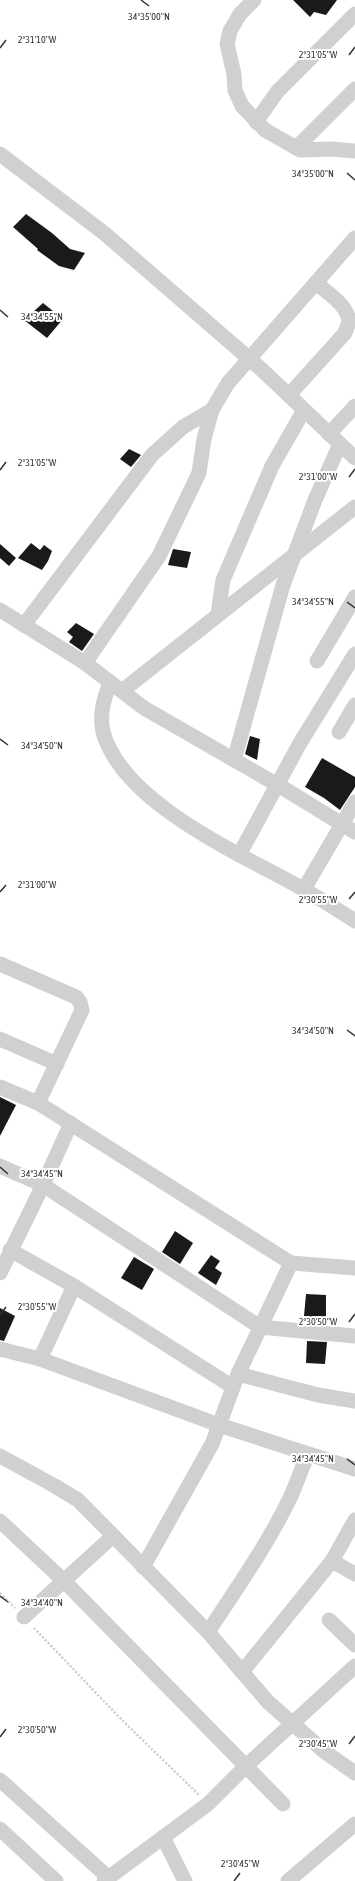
<svg xmlns="http://www.w3.org/2000/svg" width="355" height="1881" font-family="'Asap Condensed',sans-serif">
<style>
.building{fill:#1a1a1a}
.lines{fill:none;stroke-linecap:round;stroke-linejoin:round}
.path{stroke:#cdcdcd;stroke-width:2.5;stroke-dasharray:2 2;stroke-linecap:butt}
.minor{stroke:#d0d0d0;stroke-width:15}
.ticks{fill:none;stroke:#333;stroke-width:1.5}
.ticks-label{font-size:10px;text-anchor:middle;fill:#333;stroke:#fff;stroke-width:4;stroke-linejoin:round;paint-order:stroke}
</style>
<rect width="100%" height="100%" fill="#fff"/>
<g class="building">
<polygon points="293,0 337,0 326,15 314,12 310,17"/>
<polygon points="26,214 52,233 70,249 85,253 74,270 59,266 37,250 38,249 13,227"/>
<polygon points="43,303 63,319 47,338 24,320"/>
<polygon points="129,449 141,455 131,467 120,459"/>
<polygon points="31,543 40,550 44,545 52,551 48,561 42,570 18,558"/>
<polygon points="0,544 16,558 9,566 0,558"/>
<polygon points="173,549 191,552 187,568 168,565"/>
<polygon points="76,623 94,634 82,651 69,642 73,637 67,632"/>
<polygon points="250,736 260,739 257,760 245,754"/>
<polygon points="322,758 355,777 355,787 340,810 324,798 305,787"/>
<polygon points="0,1097 16,1105 0,1136"/>
<polygon points="175,1231 193,1243 180,1264 162,1252"/>
<polygon points="211,1255 220,1261 215,1268 222,1273 216,1285 198,1273"/>
<polygon points="134,1257 154,1269 142,1290 121,1278"/>
<polygon points="306,1294 326,1295 326,1318 304,1316"/>
<polygon points="0,1308 15,1316 4,1341 0,1340"/>
<polygon points="307,1341 327,1342 325,1364 306,1363"/>
</g>
<g class="lines">
<g class="path">
<polyline points="0,1593 15,1608"/>
<polyline points="34,1628 120,1718 199,1795"/>
</g>
<g class="minor">
<polyline points="254,0 240,14 230,31 227,44 234,74 235,90 242,106 265,130 300,150 331,149 355,151"/>
<polyline points="256,122 277,92 355,14"/>
<polyline points="296,148 355,89"/>
<polyline points="0,154 104,233 260,368 355,458"/>
<path d="M289,395L345,333C346,329 349,324 349,321C347,304 327,293 316,283"/>
<polyline points="329,434 355,406"/>
<polyline points="0,610 85,663 144,708 283,788 355,832"/>
<polyline points="218,614 223,580 272,466 304,410"/>
<polyline points="24,625 152,455 183,427 212,410"/>
<polyline points="317,661 355,597"/>
<polyline points="85,663 159,556 199,473 204,439 212,410 228,383 355,238"/>
<path d="M110,682C104,699 99,714 103,732C123,804 243,855 303,889C321,899 338,910 355,921"/>
<polyline points="122,691 355,507"/>
<polyline points="339,732 355,705"/>
<polyline points="234,760 283,585 315,500 340,444"/>
<polyline points="239,855 300,743 355,654"/>
<polyline points="304,889 355,802"/>
<polyline points="0,964 76,997 80,1002 82,1010 38,1103"/>
<polyline points="0,1039 57,1064"/>
<polyline points="0,1087 38,1103 291,1263 355,1268"/>
<polyline points="0,1166 43,1185 260,1327 355,1336"/>
<polyline points="10,1250 74,1286 233,1387"/>
<polyline points="0,1273 43,1185 71,1123"/>
<polyline points="0,1349 40,1359 219,1425 355,1469"/>
<polyline points="40,1359 74,1286"/>
<polyline points="238,1374 318,1395 355,1401"/>
<polyline points="0,1456 55,1486 78,1500 208,1632 268,1702 325,1752 355,1773"/>
<polyline points="0,1521 64,1581 283,1804"/>
<polyline points="332,1561 355,1574"/>
<polyline points="143,1567 212,1444 238,1374 291,1263"/>
<polyline points="24,1617 113,1536"/>
<polyline points="329,1620 355,1645"/>
<path d="M208,1632C237,1588 268,1544 291,1496C297,1482 302,1468 308,1454"/>
<polyline points="242,1672 332,1561 355,1520"/>
<polyline points="0,1780 108,1877"/>
<polyline points="0,1829 56,1881"/>
<polyline points="163,1837 185,1881"/>
<polyline points="104,1881 208,1804 246,1766 355,1666"/>
<polyline points="288,1881 355,1824"/>
</g>
</g>
<path class="ticks" d="M141,0L149,6M0,48L6,40M349,55L355,47M347,173L355,180M0,310L8,317M0,470L6,462M349,477L355,469M347,602L355,608M0,739L8,745M0,892L6,885M349,899L355,892M347,1030L355,1036M0,1167L8,1174M0,1315L6,1307M349,1322L355,1314M347,1459L355,1465M0,1596L8,1602M0,1737L6,1729M349,1744L355,1736M234,1881L240,1873"/>
<g class="ticks-label">
<text x="149" y="20">34°35'00"N</text>
<text x="37" y="43">2°31'10"W</text>
<text x="318" y="58">2°31'05"W</text>
<text x="313" y="177">34°35'00"N</text>
<text x="42" y="320">34°34'55"N</text>
<text x="37" y="466">2°31'05"W</text>
<text x="318" y="480">2°31'00"W</text>
<text x="313" y="605">34°34'55"N</text>
<text x="42" y="749">34°34'50"N</text>
<text x="37" y="888">2°31'00"W</text>
<text x="318" y="903">2°30'55"W</text>
<text x="313" y="1034">34°34'50"N</text>
<text x="42" y="1177">34°34'45"N</text>
<text x="37" y="1310">2°30'55"W</text>
<text x="318" y="1325">2°30'50"W</text>
<text x="313" y="1462">34°34'45"N</text>
<text x="42" y="1606">34°34'40"N</text>
<text x="37" y="1733">2°30'50"W</text>
<text x="318" y="1747">2°30'45"W</text>
<text x="240" y="1867">2°30'45"W</text>
</g>
</svg>
